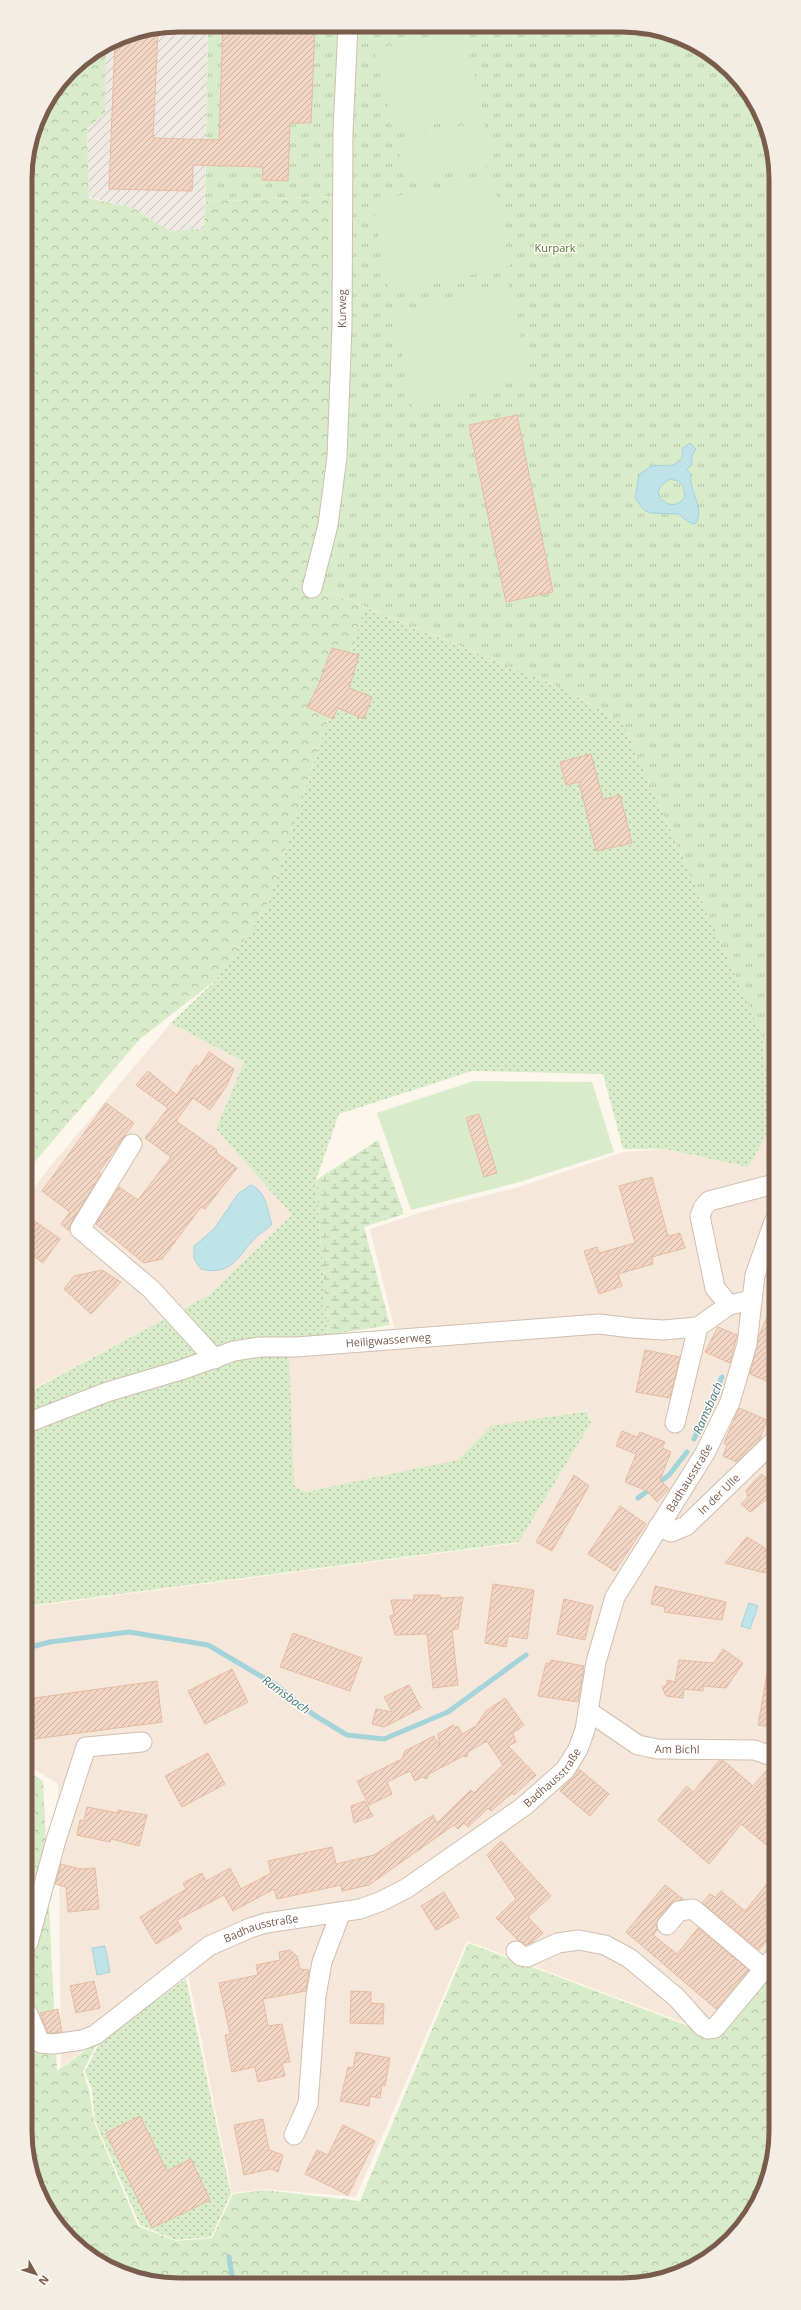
<svg xmlns="http://www.w3.org/2000/svg" width="801" height="2310" font-family="'Open Sans',sans-serif">
<style>
.residential{fill:#f5e8da}
.industrial{fill:url(#industrial-furrows)}
.grass{fill:url(#grass-dots)}
.forest{fill:url(#forest-crowns)}
.wetland{fill:url(#wetland-marsh)}
.park{fill:url(#park-tufts)}
.pitch{fill:#d8ecc9}
.water{fill:#bfe3e8;stroke:#a5d3da;fill-rule:evenodd}
.lines{fill:none;stroke-linecap:round;stroke-linejoin:round}
.stream{stroke:#a5d3da;stroke-width:5}
.building{fill:url(#building-hatch);stroke:#e6bba3}
.minor-casing{stroke:#d1beb0;stroke-width:21}
.minor{stroke:#fff;stroke-width:19}
.labels{text-anchor:middle;stroke-width:3;stroke-linejoin:round;paint-order:stroke}
.park-label{font-size:11px;fill:#537a41;stroke:#fffaf3}
.street-label{font-size:11px;fill:#7a5c4d;stroke:#fffaf3}
.water-label{font-size:12px;font-style:italic;fill:#437c86;stroke:#fffaf3}
.rim{fill:none;stroke:#7a5c4d;stroke-width:5}
</style>
<defs>
<pattern id="industrial-furrows" width="10" height="10" patternUnits="userSpaceOnUse"><rect width="10" height="10" fill="#efe9e4"/><path d="M-1 1l2-2M0 10L10 0M9 11l2-2" fill="none" stroke="#c7c0bb"/></pattern>
<pattern id="grass-dots" width="8" height="8" patternUnits="userSpaceOnUse"><rect width="8" height="8" fill="#d8ecc9"/><path d="M2 2h.1M6 6h.1" fill="none" stroke="#b4c2a5" stroke-width="1.8" stroke-linecap="round"/></pattern>
<pattern id="forest-crowns" width="20" height="18" patternUnits="userSpaceOnUse"><rect width="20" height="18" fill="#d8ecc9"/><path d="M2 6a3 3 0 1 1 6 0M12 15a3 3 0 1 1 6 0" fill="none" stroke="#b4c2a5"/></pattern>
<pattern id="wetland-marsh" width="20" height="14" patternUnits="userSpaceOnUse"><rect width="20" height="14" fill="#d8ecc9"/><path d="M1 5h8M5 5V1M11 12h8M15 12V8" fill="none" stroke="#b4c2a5"/></pattern>
<pattern id="park-tufts" width="24" height="20" patternUnits="userSpaceOnUse"><rect width="24" height="20" fill="#d8ecc9"/><path d="M3 7l-1-3M5 7V3M7 7l1-3M15 17l-1-3M17 17v-4M19 17l1-3" fill="none" stroke="#b4c2a5"/></pattern>
<pattern id="building-hatch" width="6" height="6" patternUnits="userSpaceOnUse"><rect width="6" height="6" fill="#f3d5c3"/><path d="M-1 1l2-2M0 6l6-6M5 7l2-2" fill="none" stroke="#cab0a1"/></pattern>
</defs>
<rect width="100%" height="100%" fill="#fdf6ec"/>
<g class="residential">
<polygon points="171,1023 244,1062 216,1129 292,1215 209,1295 27,1392 27,1198 48,1169"/>
<polygon points="774,1123 775,1964 714,2034 467,1941 356,2197 264,2189 232,2193 188,1974 61,2067 58,1784 27,1765 27,1607 519,1543 591,1423 588,1410 490,1427 457,1461 305,1492 292,1483 289,1355 398,1344 370,1229 429,1210 519,1187 623,1152 664,1149 748,1167"/>
</g>
<polygon class="industrial" points="179,25 208,25 204,229 170,231 133,208 89,197 87,127 105,113 106,46 121,37"/>
<g class="grass">
<polygon points="365,607 562,688 623,723 762,1035 771,1107 774,1109 774,1123 748,1167 665,1149 623,1149 603,1074 472,1071 339,1114 316,1180 328,1335 243,1340 86,1393 27,1416 27,1393 209,1295 292,1215 216,1129 244,1062 171,1023 217,979 266,908"/>
<polygon points="254,1355 289,1355 294,1485 305,1492 458,1460 491,1426 587,1411 591,1423 519,1542 27,1606 27,1430 142,1385"/>
<polygon points="186,1979 231,2194 211,2237 176,2240 140,2225 95,2121 92,2090 85,2072 101,2039"/>
</g>
<g class="forest">
<polygon points="106,46 105,113 87,128 89,198 133,208 170,231 204,229 205,202 333,196 338,330 320,588 365,607 266,908 217,979 140,1039 27,1171 25,169 41,111 77,63"/>
<polygon points="27,1771 43,1781 57,2071 98,2041 83,2072 89,2090 94,2122 138,2226 176,2241 212,2238 233,2194 264,2190 360,2201 468,1943 715,2036 775,1969 776,2140 764,2189 738,2232 699,2264 652,2282 150,2282 111,2269 70,2240 46,2208 28,2161"/>
</g>
<polygon class="wetland" points="378,1140 404,1214 364,1227 390,1325 328,1335 316,1180"/>
<polygon class="park" points="208,25 652,28 699,46 731,70 755,102 773,149 774,1105 771,1107 762,1035 623,723 562,688 320,588 338,483 333,196 205,202"/>
<g class="pitch">
<polygon points="464,29 484,115 393,132 375,49"/>
<polygon points="484,121 493,165 405,182 396,140"/>
<polygon points="493,176 510,266 389,294 372,201"/>
<polygon points="508,282 531,377 413,409 393,313"/>
<polygon points="474,1081 592,1082 614,1152 516,1183 411,1210 377,1113"/>
</g>
<g class="water">
<path d="M690,443L696,449L692,456V465L687,469L691,475C689,492 705,508 696,523L692,524L678,514L651,513L644,510L635,498L639,475L651,466L674,465L682,458L683,448ZM670,479L678,481L683,486L685,497C676,509 663,506 658,492L661,485Z"/>
<path d="M251,1185C266,1191 267,1210 272,1224C267,1230 260,1233 255,1238C237,1258 231,1276 201,1269L194,1259V1246L214,1229L238,1194Z"/>
<polygon points="749,1603 758,1606 750,1629 741,1626"/>
<polygon points="105,1946 110,1972 97,1975 92,1948"/>
</g>
<g class="lines">
<g class="stream">
<polyline points="694,1439 722,1377"/>
<polyline points="638,1498 669,1475 687,1452"/>
<polyline points="27,1648 50,1642 129,1632 208,1645 276,1685 314,1715 347,1735 384,1739 448,1712 526,1655"/>
<polyline points="229,2257 233,2282"/>
</g>
</g>
<g class="building">
<polygon points="223,25 315,26 311,123 290,123 288,181 262,180 263,167 193,165 192,191 109,189 115,40 121,37 158,29 153,138 219,140"/>
<polygon points="517,415 553,592 506,602 469,425"/>
<polygon points="332,648 359,655 349,688 372,697 364,719 338,708 333,719 307,707 318,686"/>
<polygon points="591,754 603,800 620,795 632,843 596,851 579,782 566,785 560,762"/>
<polygon points="209,1052 234,1069 227,1085 210,1110 193,1098 176,1121 217,1150 216,1152 237,1168 205,1209 201,1207 162,1259 144,1263 96,1224 119,1187 138,1200 171,1157 145,1138 168,1108 136,1085 148,1071 177,1095 196,1065 199,1067"/>
<polygon points="106,1103 134,1123 99,1172 101,1174 71,1223 69,1231 61,1224 70,1212 42,1191"/>
<polygon points="479,1114 497,1173 484,1177 466,1118"/>
<polygon points="652,1177 668,1236 680,1233 685,1248 652,1257 653,1264 618,1274 622,1286 599,1294 584,1251 597,1247 599,1253 635,1243 619,1186"/>
<polygon points="32,1219 60,1239 43,1263 27,1251 27,1226"/>
<polygon points="102,1270 121,1282 91,1314 64,1289 74,1276"/>
<polygon points="774,1300 775,1375 771,1383 750,1374 759,1336"/>
<polygon points="718,1327 737,1335 730,1363 705,1352"/>
<polygon points="645,1350 680,1357 670,1398 636,1392"/>
<polygon points="739,1408 767,1420 759,1441 737,1462 723,1456 727,1445 724,1443"/>
<polygon points="622,1431 637,1437 640,1432 665,1442 662,1448 671,1452 660,1480 669,1489 657,1502 647,1491 625,1482 636,1454 616,1446"/>
<polygon points="761,1474 775,1484 775,1493 750,1512 741,1504 748,1497 746,1490"/>
<polygon points="574,1475 589,1486 552,1551 536,1542"/>
<polygon points="620,1506 646,1524 615,1571 588,1554"/>
<polygon points="747,1537 775,1554 775,1561 765,1573 725,1563"/>
<polygon points="493,1584 534,1590 527,1639 508,1636 506,1647 485,1643"/>
<polygon points="655,1586 726,1602 722,1620 664,1612 665,1607 651,1604"/>
<polygon points="414,1595 440,1595 440,1598 463,1597 458,1629 452,1630 458,1685 433,1688 427,1634 395,1635 390,1616 394,1615 391,1600 414,1600"/>
<polygon points="564,1599 593,1606 585,1640 557,1634"/>
<polygon points="293,1633 362,1658 350,1691 280,1667"/>
<polygon points="723,1649 743,1663 726,1688 703,1686 703,1691 684,1689 683,1698 666,1696 662,1687 667,1685 667,1680 675,1682 679,1660 714,1663"/>
<polygon points="551,1660 584,1666 578,1702 538,1696 546,1663 550,1663"/>
<polygon points="768,1668 775,1668 775,1728 758,1725"/>
<polygon points="232,1669 248,1702 205,1724 188,1691"/>
<polygon points="157,1681 162,1722 27,1740 27,1699"/>
<polygon points="409,1685 421,1708 384,1727 372,1724 376,1709 392,1712 384,1697"/>
<polygon points="505,1698 524,1725 513,1733 516,1742 508,1746 536,1775 514,1795 512,1793 491,1811 488,1808 468,1827 464,1823 458,1829 454,1825 369,1885 342,1891 341,1885 277,1899 274,1889 233,1911 224,1895 177,1920 182,1929 156,1944 140,1917 186,1889 183,1883 202,1873 206,1881 230,1868 241,1889 271,1873 268,1861 332,1847 336,1864 374,1855 433,1815 437,1823 471,1790 474,1793 503,1765 487,1741 468,1752 467,1757 463,1756 448,1764 429,1774 427,1779 422,1777 415,1781 410,1771 387,1782 392,1794 369,1805 357,1781 402,1759 405,1751 434,1736 440,1747 438,1734 453,1725 455,1728 458,1726 462,1734 476,1726 486,1711"/>
<polygon points="208,1753 225,1784 182,1807 165,1776"/>
<polygon points="719,1761 724,1761 753,1786 767,1770 775,1777 775,1852 741,1824 709,1864 658,1820 687,1786 693,1792"/>
<polygon points="579,1769 609,1794 590,1816 560,1791"/>
<polygon points="365,1801 373,1816 354,1823 351,1806"/>
<polygon points="87,1807 118,1813 118,1810 147,1815 139,1846 111,1839 110,1842 77,1835 80,1820 84,1821"/>
<polygon points="501,1841 551,1896 528,1917 543,1933 533,1942 526,1945 518,1940 496,1918 516,1899 487,1855"/>
<polygon points="61,1864 80,1869 95,1868 99,1909 68,1912 66,1887 55,1884"/>
<polygon points="775,1874 775,1931 759,1950 702,1903 710,1894 715,1897 721,1891 745,1911"/>
<polygon points="665,1885 683,1899 671,1904 659,1918 656,1923 657,1930 653,1935 677,1954 698,1928 749,1970 716,2009 626,1932"/>
<polygon points="444,1892 459,1917 436,1930 421,1906"/>
<polygon points="290,1950 297,1956 300,1969 309,1970 306,1991 263,1999 268,2026 282,2024 290,2062 282,2063 285,2076 258,2082 255,2067 232,2072 225,2035 230,2034 219,1983 258,1975 256,1965 280,1960 279,1952"/>
<polygon points="94,1981 100,2008 76,2013 70,1986"/>
<polygon points="351,1991 371,1992 371,2003 384,2004 383,2024 350,2023"/>
<polygon points="58,2009 62,2032 48,2033 40,2013"/>
<polygon points="356,2052 390,2058 385,2086 382,2085 380,2098 370,2096 369,2106 340,2101 348,2067 353,2068"/>
<polygon points="140,2116 167,2171 191,2159 210,2200 152,2228 106,2133"/>
<polygon points="263,2119 269,2150 283,2155 278,2172 271,2169 244,2175 234,2125"/>
<polygon points="343,2125 375,2141 348,2195 305,2174 317,2150 328,2155"/>
</g>
<g class="lines">
<defs>
<g id="minor">
<path id="s1" d="M312,588L328,525L337,457L342,326L343,132L348,26"/>
<polyline points="132,1144 80,1229 151,1289 215,1359"/>
<polyline points="729,1305 715,1288 700,1216 703,1208 709,1201 774,1184"/>
<path id="s2" d="M27,1423L107,1392L181,1370L234,1351L260,1347H296L599,1324L632,1328L663,1330L698,1327L729,1305L752,1300"/>
<polyline points="675,1423 698,1327"/>
<path id="s3" d="M658,1527L671,1532L686,1526L775,1440"/>
<path id="s4" d="M588,1711L638,1745L657,1749L754,1750L775,1757"/>
<polyline points="667,1925 679,1911 693,1909 764,1969"/>
<polyline points="28,1943 56,1840 86,1747 142,1742"/>
<polyline points="516,1951 521,1956 527,1957 558,1943 579,1940 605,1945 629,1958 652,1977 677,1998 702,2026 708,2029 715,2028 775,1956"/>
<polyline points="28,2014 40,2042"/>
<path id="s5" d="M28,2031L41,2043L53,2044L82,2040L95,2035L209,1946L250,1928L266,1923L360,1909L382,1901L407,1888L523,1807L565,1770L578,1749L585,1730L596,1662L615,1597L705,1453L730,1402L747,1344L755,1275L774,1222"/>
<polyline points="294,2135 308,2104 316,1996 322,1962 341,1912"/>
</g>
</defs>
<use href="#minor" class="minor-casing"/>
<use href="#minor" class="minor"/>
</g>
<g class="labels">
<g class="park-label">
<text x="555" y="252">Kurpark</text>
</g>
<g class="street-label">
<text dy="4" stroke="none"><textPath href="#s1" startOffset="282">Kurweg</textPath></text>
<text dy="4" stroke="none"><textPath href="#s2" startOffset="374">Heiligwasserweg</textPath></text>
<text dy="4" stroke="none"><textPath href="#s5" startOffset="945">Badhausstraße</textPath></text>
<text dy="4" stroke="none"><textPath href="#s3" startOffset="76">In der Ulle</textPath></text>
<text dy="4" stroke="none"><textPath href="#s4" startOffset="100">Am Bichl</textPath></text>
<text dy="4" stroke="none"><textPath href="#s5" startOffset="609">Badhausstraße</textPath></text>
<text dy="4" stroke="none"><textPath href="#s5" startOffset="273">Badhausstraße</textPath></text>
</g>
<g class="water-label">
<text transform="translate(708 1408) rotate(-66)" y="4">Ramsbach</text>
<text transform="translate(286 1695) rotate(36)" y="4">Ramsbach</text>
</g>
</g>
<path d="M0 0H801V2310H0ZM179 32H622A147 147 0 0 1 769 179V2131A147 147 0 0 1 622 2278H179A147 147 0 0 1 32 2131V179A147 147 0 0 1 179 32Z" fill="#f4ede6" fill-rule="evenodd"/>
<path class="rim" d="M179 32H622A147 147 0 0 1 769 179V2131A147 147 0 0 1 622 2278H179A147 147 0 0 1 32 2131V179A147 147 0 0 1 179 32Z"/>
<g transform="translate(36 2274) rotate(129)" stroke="#fffaf3" stroke-width="3" paint-order="stroke">
<path d="M0-3L7 15L0 10L-7 15Z" fill="#7a5c4d"/>
<text y="-6" font-size="11" font-weight="bold" text-anchor="middle" fill="#7a5c4d">N</text>
</g>
</svg>
